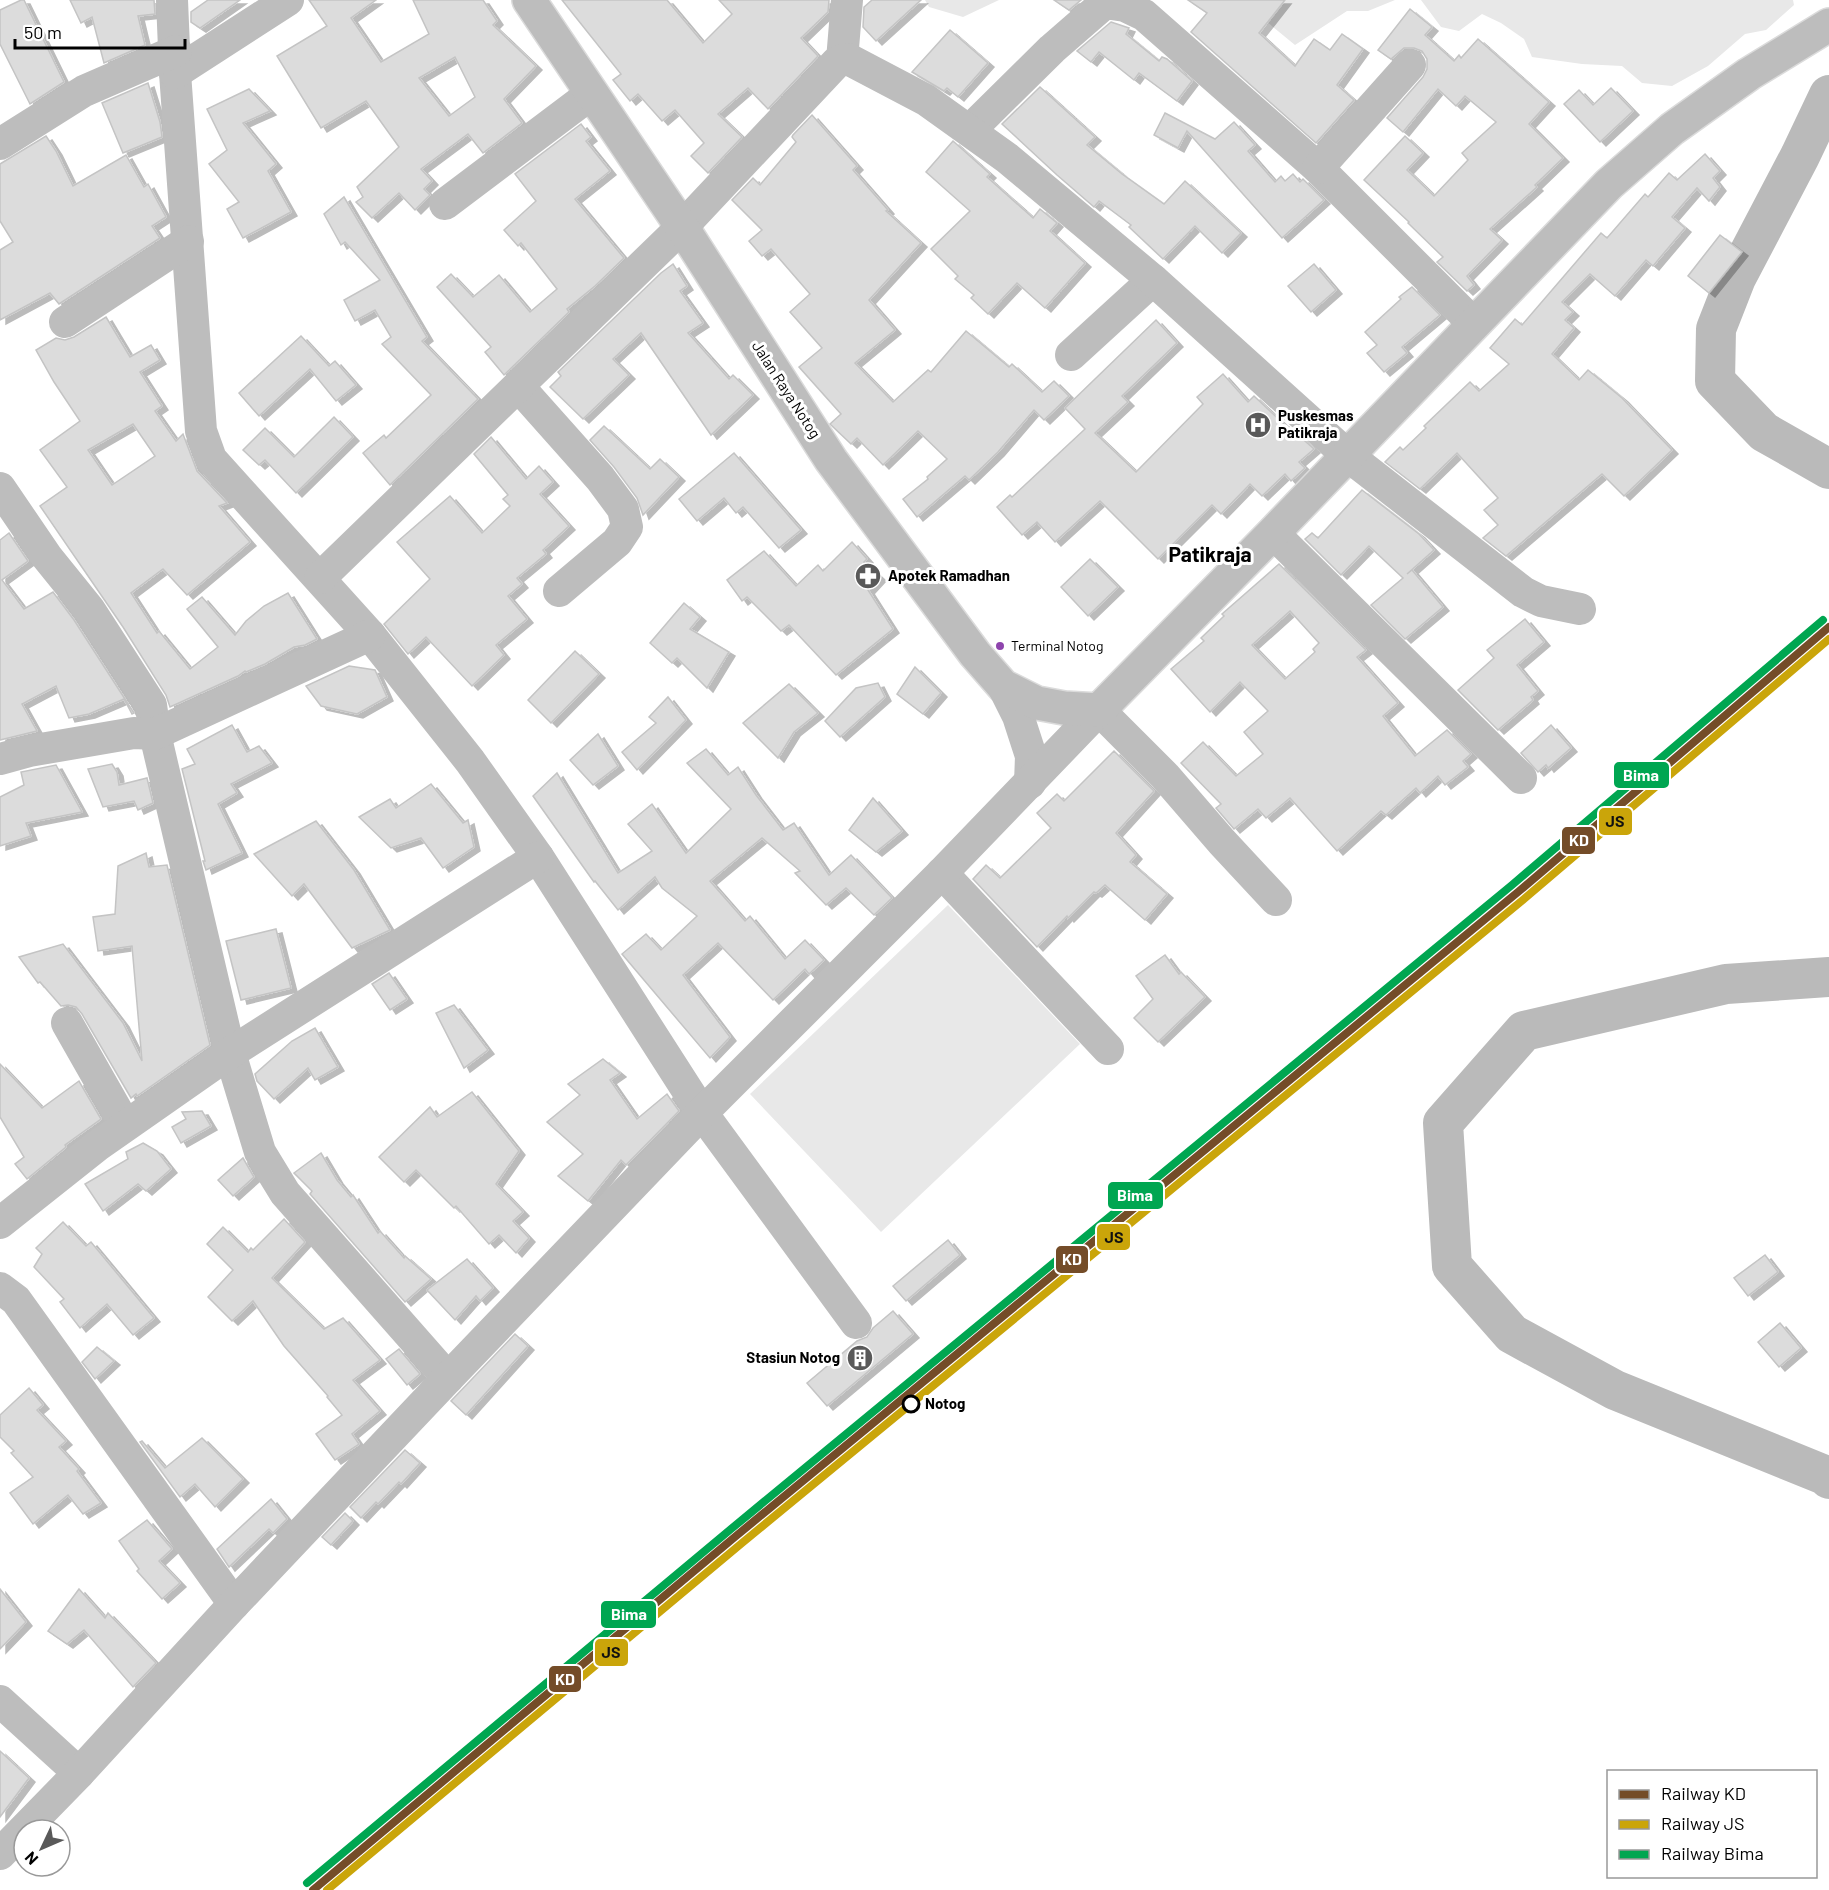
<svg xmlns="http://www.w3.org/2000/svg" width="1829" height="1890" font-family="Barlow,sans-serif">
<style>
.green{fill:#e8e8e8}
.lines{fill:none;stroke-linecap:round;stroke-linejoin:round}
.river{stroke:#bababa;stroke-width:40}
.building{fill:#dcdcdc;stroke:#c4c4c4;stroke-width:1.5;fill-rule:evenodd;filter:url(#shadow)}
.highway-casing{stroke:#dbdbdb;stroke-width:36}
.minor{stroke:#bdbdbd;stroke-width:32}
.highway{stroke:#bdbdbd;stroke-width:33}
.rail-1-casing{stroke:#fff;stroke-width:12}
.rail-2-casing{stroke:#fff;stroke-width:12}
.rail-3-casing{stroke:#fff;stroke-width:12}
.rail-1{stroke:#744c28;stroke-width:8}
.rail-2{stroke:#caa50a;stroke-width:8}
.rail-3{stroke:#00a651;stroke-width:8}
.bus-dot{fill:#8e44ad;stroke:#fff;stroke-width:2}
.stop-dot{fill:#fff;stroke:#000;stroke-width:3}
.labels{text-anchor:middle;stroke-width:6;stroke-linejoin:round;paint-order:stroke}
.bus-label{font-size:14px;fill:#000;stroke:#fff;text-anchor:start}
.street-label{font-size:15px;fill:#000;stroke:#fff}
.poi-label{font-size:15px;font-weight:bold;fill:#000;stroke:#fff;text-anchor:start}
.stop-label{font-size:15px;font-weight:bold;fill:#000;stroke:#fff;text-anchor:start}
.district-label{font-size:21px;font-weight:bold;fill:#000;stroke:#fff}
.line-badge{stroke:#fff;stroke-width:2}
.badge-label{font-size:16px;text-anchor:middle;font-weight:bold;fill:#fff}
.pale-badge-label{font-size:16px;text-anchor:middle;font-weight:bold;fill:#111}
</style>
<defs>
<filter id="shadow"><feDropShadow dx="6" dy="4" stdDeviation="0" flood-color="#0004"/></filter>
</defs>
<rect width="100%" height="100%" fill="#fff"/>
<g class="green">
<polygon points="925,0 999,0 963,17 929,7"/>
<polygon points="1285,0 1395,0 1368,11 1347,11 1295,45 1267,22"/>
<polygon points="1421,0 1793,0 1794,5 1766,30 1745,34 1708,66 1672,86 1642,83 1622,66 1582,64 1532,57 1524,39 1501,23 1482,14 1459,31 1441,27"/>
<polygon points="948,905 1080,1044 881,1232 750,1094"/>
</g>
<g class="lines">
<g class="river">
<polyline points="1829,95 1800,156 1736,278 1716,329 1715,381 1764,432 1829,469"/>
<polyline points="1829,977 1726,984 1524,1031 1443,1123 1452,1266 1512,1334 1615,1390 1827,1476 1829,1479"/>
</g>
</g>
<g class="building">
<polygon points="21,0 24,0 64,82 30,104 0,44 0,10"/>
<polygon points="70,0 154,0 155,14 138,16 145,45 104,63 92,17 81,23"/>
<polygon points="208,0 240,0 200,28 191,22 191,12"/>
<path d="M309,0H376L351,18L381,62L429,34L413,0H483L497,21L493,25L536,66L504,99L522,123L483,153L468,134L421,169L432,181L424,189L430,195L415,210L399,193L372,218L356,202L363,197L357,187L399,147L366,101L321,128L277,56L327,26ZM455,57L475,97L449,116L419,78Z"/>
<polygon points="562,0 667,0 703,43 732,14 719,0 829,0 828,12 801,38 818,56 768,109 748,88 718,114 742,137 708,173 691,156 704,143 675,110 662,121 638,94 630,101 613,80 621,74"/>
<polygon points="872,0 921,0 876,41 863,27 864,7"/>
<polygon points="1054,0 1081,0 1069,10"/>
<polygon points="1188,0 1285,0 1259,33 1295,66 1314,39 1330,50 1342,34 1363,49 1337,85 1354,100 1316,143 1191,32 1207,13"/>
<polygon points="1410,9 1432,27 1425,35 1454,61 1459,55 1461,58 1478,39 1549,102 1529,124 1563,158 1535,185 1537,187 1490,229 1502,240 1467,276 1474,285 1467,291 1437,262 1443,257 1408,223 1409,222 1364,180 1405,136 1423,153 1407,170 1434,196 1468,160 1462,153 1496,122 1465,96 1456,106 1438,89 1403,132 1387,118 1423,77 1427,69 1427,59 1422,51 1414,48 1404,48 1391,59 1378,50"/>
<polygon points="1111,22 1129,28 1126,34 1159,61 1162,57 1167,59 1192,81 1177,101 1139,73 1134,80 1099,52 1091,62 1077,51"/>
<polygon points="950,30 988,63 958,97 947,88 944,91 912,72"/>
<polygon points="148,83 160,122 162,137 123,153 102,103"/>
<polygon points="1040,87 1095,137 1087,145 1122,174 1164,204 1185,181 1241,233 1222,253 1195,226 1163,259 1129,227 1131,225 1099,201 1094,207 1057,175 1002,124"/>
<polygon points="1611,88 1633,111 1600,142 1564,104 1579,90 1593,105"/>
<polygon points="249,89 270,111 243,123 276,164 268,171 291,212 243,238 227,209 239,202 209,164 227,150 207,109"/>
<polygon points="1165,113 1215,139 1234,122 1255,145 1248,151 1275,182 1281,176 1285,181 1293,174 1300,182 1303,179 1324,200 1282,238 1187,131 1178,148 1154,135"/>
<polygon points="812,115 857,166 853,170 888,210 886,211 921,243 869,300 895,330 855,363 893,402 928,370 931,372 966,331 1009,367 1012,364 1042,392 1054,381 1069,396 1044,420 1034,410 998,452 969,480 965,476 917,517 903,499 928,479 927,477 947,459 918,431 883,465 857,438 851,444 830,424 841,414 799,367 822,348 790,312 810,294 771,249 762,256 749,241 762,230 732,200 753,178 760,185 796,142 792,137 793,135"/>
<polygon points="581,124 591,137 586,141 610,171 575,199 624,258 595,286 567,309 569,312 504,375 485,352 491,347 437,287 451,274 473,297 499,275 530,312 557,289 521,243 518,246 504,230 536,201 515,174"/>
<polygon points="46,136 56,151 73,186 126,155 144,187 148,184 166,217 152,226 160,238 59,304 50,293 0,320 0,250 13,242 0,221 0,164"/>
<polygon points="953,141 990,174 987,177 1033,218 1040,209 1057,223 1050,231 1085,263 1045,308 1017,283 988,314 971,298 974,295 955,279 958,276 931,249 970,211 926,172"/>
<polygon points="1705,154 1720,171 1713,178 1720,187 1709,201 1697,188 1672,217 1685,228 1653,266 1646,260 1615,296 1590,274 1562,302 1573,312 1565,320 1574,328 1552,354 1579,380 1588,370 1622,398 1672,450 1624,496 1602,474 1506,556 1483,538 1498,525 1484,510 1498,498 1457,453 1420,489 1385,462 1400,447 1403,450 1426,428 1424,426 1470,382 1479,391 1509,364 1490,348 1515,319 1522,325 1601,233 1607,238 1645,194 1648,197 1669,173 1677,180"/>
<polygon points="344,197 427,337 422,341 478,399 390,485 363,453 384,435 386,438 431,395 382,344 391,337 375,310 355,321 344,300 380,280 345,242 341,245 324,214"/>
<polygon points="1720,235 1742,252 1709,293 1688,276"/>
<polygon points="673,264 687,286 680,291 703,323 688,333 729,379 733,375 753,395 711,435 641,333 613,359 629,375 583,419 550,387 561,376 558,372 661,273"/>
<polygon points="1314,264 1336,290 1311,312 1288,286"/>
<polygon points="1412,287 1440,315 1402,347 1407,353 1384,372 1367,353 1377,345 1365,332 1401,299 1399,297"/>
<path d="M106,317L130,357L151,345L160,360L140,372L162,406L155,411L176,441L183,434L197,471L227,503L219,506L250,542L187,595L163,569L131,593L157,633L159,631L190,669L218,647L187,609L202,597L235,635L246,621L264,606L288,593L317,639L305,645L294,647L265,664L246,672L245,671L238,676L170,707L166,695L123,627L40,506L67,487L40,450L80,421L54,382L36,350L56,338L65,340L74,337ZM133,424L155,456L112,485L88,450Z"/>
<polygon points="1156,320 1177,343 1122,396 1128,402 1095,433 1136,472 1203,404 1197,397 1223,374 1248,402 1254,396 1288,428 1289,427 1314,449 1299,462 1305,468 1291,481 1285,474 1262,496 1250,484 1221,514 1212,505 1158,559 1100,501 1055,542 1037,522 1022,535 997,507 1010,495 1012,497 1085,429 1065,408"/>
<polygon points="301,336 329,366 335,361 356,385 336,401 310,369 259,416 239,393"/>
<polygon points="334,417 353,437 296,493 265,460 259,465 243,450 265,428 294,457"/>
<polygon points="604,426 650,469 660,459 679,477 643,515 637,498 614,467 590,440"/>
<polygon points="491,437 526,479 539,466 553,482 540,494 569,526 543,550 546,554 517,578 522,584 508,596 527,619 496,645 504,655 472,686 426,637 408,654 384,624 430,579 397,542 450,496 482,533 510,506 503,499 508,495 474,454"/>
<polygon points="734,453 801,530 779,548 743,507 736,513 724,498 697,521 679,499"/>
<polygon points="1362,490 1419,534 1434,550 1407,574 1412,570 1443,607 1405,639 1371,605 1403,578 1369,546 1341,575 1305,539 1312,533 1318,538"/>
<polygon points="9,533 28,561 2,580 24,609 53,592 74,620 134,713 132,714 124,699 89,714 69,718 56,686 22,704 37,731 0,740 0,540"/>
<polygon points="852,542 867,559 864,562 880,577 868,590 893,629 836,675 789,625 781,631 747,597 742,601 727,580 764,551 796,586 818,565 823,571"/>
<polygon points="1090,559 1118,587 1088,616 1061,587"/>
<path d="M1279,564L1366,650L1357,657L1398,703L1383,716L1415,756L1447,730L1471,754L1463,761L1468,767L1445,785L1438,776L1420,793L1416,788L1386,815L1381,811L1337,851L1290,798L1266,818L1258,809L1234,829L1216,808L1221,804L1181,763L1203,742L1236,776L1263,754L1244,732L1268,711L1240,682L1210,712L1171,669L1204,641L1201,638L1224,616L1222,614ZM1290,611L1319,643L1313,649L1315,652L1285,679L1252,645Z"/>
<polygon points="684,603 700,617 690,629 729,652 707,688 677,658 672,663 650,643"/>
<polygon points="1525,619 1544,642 1517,665 1538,691 1531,697 1533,700 1498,730 1458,690 1494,658 1487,650"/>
<polygon points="575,651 599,674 551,723 528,700"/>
<polygon points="349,666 375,670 387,697 357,714 321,706 306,686"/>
<polygon points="915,667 941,693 923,714 897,694"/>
<polygon points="878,683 885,697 840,737 825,721 856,688"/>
<polygon points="789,684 818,713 794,732 778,758 743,723"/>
<polygon points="668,697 686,720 637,770 622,752 656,723 649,717"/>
<polygon points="232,725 247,752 259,746 272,763 231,784 237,793 218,804 242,853 206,870 203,861 205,861 182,769 195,764 187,749"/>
<polygon points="1551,725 1571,748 1548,768 1546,765 1538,772 1521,753"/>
<polygon points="598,734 618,766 593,785 570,760"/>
<polygon points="706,749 728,775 738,767 756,795 783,830 794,823 829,875 851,855 892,898 874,915 846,888 826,905 795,873 800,871 762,838 733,862 710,881 745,921 750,916 785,959 805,940 824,960 809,974 805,969 773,1000 718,943 683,975 730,1037 710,1058 622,954 646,934 661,950 697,916 662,888 655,877 618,910 595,881 594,882 533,796 557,773 618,873 652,851 628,824 652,804 686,853 731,809 687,763"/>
<polygon points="1114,751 1154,791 1116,833 1136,855 1130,862 1167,894 1145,920 1105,885 1096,893 1094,892 1068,918 1067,916 1037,947 973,879 986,865 1000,878 1051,828 1037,813 1057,794 1064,801"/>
<polygon points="112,764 117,772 119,785 147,778 153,803 138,810 134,801 103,807 88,769"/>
<polygon points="56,765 82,812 26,823 31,836 0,846 0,797 24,785 21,772"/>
<polygon points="431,784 463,823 468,820 474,847 443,868 421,838 391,848 359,817 390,799 396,808"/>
<polygon points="873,798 902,831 876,852 849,830"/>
<polygon points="316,821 354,870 390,930 352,948 304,884 292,896 254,854"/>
<polygon points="146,853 149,867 167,865 210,1045 137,1096 136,1094 131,1098 82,1014 76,1007 68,1005 61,1006 40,982 38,983 19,957 63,944 123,1023 142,1061 132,946 98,951 93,917 115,914 118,866"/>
<polygon points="276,929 291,988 241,1000 226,941"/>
<polygon points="1165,955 1179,974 1181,972 1205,997 1158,1042 1134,1018 1153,999 1136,976"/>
<polygon points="389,973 407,999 390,1010 372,984"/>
<polygon points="454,1005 488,1050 464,1068 436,1013"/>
<polygon points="315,1028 338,1067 315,1080 308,1068 274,1099 257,1081 255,1074 292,1041"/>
<polygon points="603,1059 620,1073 610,1080 637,1119 667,1094 679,1111 626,1165 621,1160 588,1201 558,1176 583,1154 547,1122 580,1095 568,1084"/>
<polygon points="0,1064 42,1108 79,1081 101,1119 65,1145 66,1147 27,1179 15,1164 24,1157 0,1117"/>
<polygon points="472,1092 519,1151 496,1184 523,1212 513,1221 529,1238 516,1253 499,1235 489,1244 456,1206 454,1208 416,1170 404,1182 379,1157 430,1107 437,1117"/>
<polygon points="202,1111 211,1126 181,1143 172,1127 186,1119 182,1112"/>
<polygon points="143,1143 157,1151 171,1169 146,1191 138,1184 103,1211 85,1184 128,1159 126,1152"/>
<polygon points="321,1153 337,1180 351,1197 353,1195 378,1233 380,1231 404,1258 405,1256 431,1279 405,1302 310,1194 312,1191 294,1173"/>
<polygon points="243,1158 254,1177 233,1196 218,1180"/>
<polygon points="284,1219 305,1242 272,1278 324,1329 343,1318 380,1360 353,1380 380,1411 352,1434 359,1444 335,1460 316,1434 342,1415 327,1397 328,1396 284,1346 253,1301 232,1321 208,1297 233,1270 207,1244 223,1227 248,1252 251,1248 253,1250"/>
<polygon points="63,1222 86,1246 91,1242 154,1318 133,1335 107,1304 80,1328 60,1302 64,1299 34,1267 42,1254 36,1248"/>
<polygon points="948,1240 960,1255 906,1301 893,1286"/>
<polygon points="1765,1255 1778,1272 1748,1296 1734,1278"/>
<polygon points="467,1259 493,1288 480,1301 476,1296 455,1320 427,1290"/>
<polygon points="893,1311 913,1334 827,1406 807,1383 857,1341 867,1337 873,1328"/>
<polygon points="1780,1323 1801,1348 1779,1367 1758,1342"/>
<polygon points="515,1334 528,1346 466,1415 451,1401"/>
<polygon points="97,1347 114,1361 95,1379 82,1362"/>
<polygon points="399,1349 420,1374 407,1385 386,1359"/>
<polygon points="29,1388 43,1405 37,1410 66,1441 59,1447 79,1469 77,1471 101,1503 83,1514 68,1495 33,1524 10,1493 33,1477 11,1453 14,1451 0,1437 0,1415"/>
<polygon points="202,1438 243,1479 215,1507 195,1484 180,1497 140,1442 142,1441 165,1468"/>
<polygon points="405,1450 420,1463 401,1484 399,1482 378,1504 376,1502 361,1518 350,1507"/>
<polygon points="271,1499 287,1519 273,1533 269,1529 229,1567 217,1549"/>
<polygon points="345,1513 353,1521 331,1545 322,1537"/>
<polygon points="147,1520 172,1549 159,1561 180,1583 162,1599 137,1571 139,1569 119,1541"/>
<polygon points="0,1589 26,1622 0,1649"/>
<polygon points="79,1589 105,1618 108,1613 156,1663 133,1687 84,1630 67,1644 48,1631"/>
<polygon points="0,1751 29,1778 0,1817"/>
</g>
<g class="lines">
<defs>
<polyline id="highway" points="529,0 682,227 831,460 975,654 1003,686 1037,703 1064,708 1099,710 1273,533 1609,184 1672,129 1749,74 1829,25"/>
</defs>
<use href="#highway" class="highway-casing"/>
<g class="minor">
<polyline points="172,0 175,73 201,431 211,459 370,635 470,761 538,857 702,1113 856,1323"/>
<polyline points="842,60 847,0"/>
<polyline points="175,73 288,0"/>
<polyline points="970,130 1052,49 1105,3 1125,6 1144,15 1318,168 1473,323"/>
<polyline points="0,144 84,91 176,51"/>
<polyline points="1318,168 1410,65"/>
<polyline points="445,204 591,94"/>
<polyline points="65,322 188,241"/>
<polyline points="1071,355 1153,280"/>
<polyline points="518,386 600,478 623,509 627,527 617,542 559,591"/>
<polyline points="0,488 47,557 89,609 151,705 155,734 230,1053 260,1152 285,1193 448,1378"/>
<polyline points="1273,533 1521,778"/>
<polyline points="320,578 682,227 837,62 848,59 926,100 1007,158 1153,280 1347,455 1523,592 1541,601 1580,609"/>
<polyline points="1003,686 1018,716 1031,756 1030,783"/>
<polyline points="1099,710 1165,776 1222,842 1276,900"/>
<polyline points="0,759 29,751 134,733 155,734 370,635"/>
<polyline points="942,873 1108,1049"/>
<polyline points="67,1023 125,1125"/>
<polyline points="0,1223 97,1146 230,1053 538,857"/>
<polyline points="0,1288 16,1300 234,1604"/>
<polyline points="0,1701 79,1773"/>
<polyline points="0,1854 79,1773 234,1604 448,1378 702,1113 942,873 1099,710"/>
</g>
<use href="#highway" class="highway"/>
<defs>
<polyline id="rail-1" points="313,1890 736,1536 1518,892 1829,627"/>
<polyline id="rail-2" points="327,1890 742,1543 1524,899 1829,639"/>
<polyline id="rail-3" points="307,1883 731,1529 1512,885 1823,620"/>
</defs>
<use href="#rail-1" class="rail-1-casing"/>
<use href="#rail-2" class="rail-2-casing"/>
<use href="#rail-3" class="rail-3-casing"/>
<use href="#rail-1" class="rail-1"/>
<use href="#rail-2" class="rail-2"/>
<use href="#rail-3" class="rail-3"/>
</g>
<defs>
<symbol id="hospital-disc" viewBox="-11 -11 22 22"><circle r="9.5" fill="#595959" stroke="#fff"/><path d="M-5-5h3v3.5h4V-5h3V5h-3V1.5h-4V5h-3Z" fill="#fff"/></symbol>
<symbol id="pharmacy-disc" viewBox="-11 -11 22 22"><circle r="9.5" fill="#595959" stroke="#fff"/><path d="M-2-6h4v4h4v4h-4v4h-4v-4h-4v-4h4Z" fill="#fff"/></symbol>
<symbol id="building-disc" viewBox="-11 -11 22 22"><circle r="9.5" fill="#595959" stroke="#fff"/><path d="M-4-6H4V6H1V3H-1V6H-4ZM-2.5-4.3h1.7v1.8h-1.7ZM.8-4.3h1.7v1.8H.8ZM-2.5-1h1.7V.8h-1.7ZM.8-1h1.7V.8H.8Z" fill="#fff"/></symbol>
</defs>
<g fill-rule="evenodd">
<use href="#hospital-disc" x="1243" y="410" width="30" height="30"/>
<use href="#pharmacy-disc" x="853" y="561" width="30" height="30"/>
<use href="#building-disc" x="845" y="1343" width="30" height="30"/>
</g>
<circle class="bus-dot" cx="1000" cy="646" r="5"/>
<circle class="stop-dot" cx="911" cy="1404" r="8"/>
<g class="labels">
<g class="bus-label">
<text x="1011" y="651">Terminal Notog</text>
</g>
<g class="street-label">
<text transform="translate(786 390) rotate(57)" y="5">Jalan Raya Notog</text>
</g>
<g class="poi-label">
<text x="1278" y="421">Puskesmas<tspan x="1278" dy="17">Patikraja</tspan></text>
<text x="888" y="581">Apotek Ramadhan</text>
<text x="840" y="1363" text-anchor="end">Stasiun Notog</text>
</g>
<g class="stop-label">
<text x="925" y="1409">Notog</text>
</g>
<g class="district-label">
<text x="1210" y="562">Patikraja</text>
</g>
</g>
<g class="line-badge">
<rect x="1613" y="761" width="57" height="28" rx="6" fill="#00a651"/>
<rect x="1598" y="807" width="35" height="29" rx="6" fill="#caa50a"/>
<rect x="1561" y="826" width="35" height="29" rx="6" fill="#744c28"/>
<rect x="1107" y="1181" width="57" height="29" rx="6" fill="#00a651"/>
<rect x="1096" y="1223" width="35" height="28" rx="6" fill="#caa50a"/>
<rect x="1055" y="1245" width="34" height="29" rx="6" fill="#744c28"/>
<rect x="600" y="1600" width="57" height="29" rx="6" fill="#00a651"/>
<rect x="594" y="1638" width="35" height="29" rx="6" fill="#caa50a"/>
<rect x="548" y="1665" width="34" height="28" rx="6" fill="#744c28"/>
</g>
<g class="badge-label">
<text x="1641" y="781">Bima</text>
<text x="1579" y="846">KD</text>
<text x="1135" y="1201">Bima</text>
<text x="1072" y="1265">KD</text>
<text x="629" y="1620">Bima</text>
<text x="565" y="1685">KD</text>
</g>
<g class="pale-badge-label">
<text x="1615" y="827">JS</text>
<text x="1114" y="1243">JS</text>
<text x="611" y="1658">JS</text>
</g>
<rect x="1607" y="1770" width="210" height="108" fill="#ffffff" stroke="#999999" stroke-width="1.5"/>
<rect x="1619" y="1790" width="30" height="9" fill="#744c28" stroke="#999999" stroke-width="1.5"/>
<text x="1661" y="1800" font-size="18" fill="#000000">Railway KD</text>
<rect x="1619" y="1820" width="30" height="9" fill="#caa50a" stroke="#999999" stroke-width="1.5"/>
<text x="1661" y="1830" font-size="18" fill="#000000">Railway JS</text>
<rect x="1619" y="1850" width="30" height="9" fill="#00a651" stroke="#999999" stroke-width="1.5"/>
<text x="1661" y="1860" font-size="18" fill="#000000">Railway Bima</text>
<g transform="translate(42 1848) rotate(226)"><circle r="28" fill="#ffffff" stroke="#999999" stroke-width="1.5"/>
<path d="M0-4.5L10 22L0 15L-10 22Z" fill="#595959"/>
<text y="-9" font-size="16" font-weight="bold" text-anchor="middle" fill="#000000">N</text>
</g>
<path d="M15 39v9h170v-9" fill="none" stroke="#000000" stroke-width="3"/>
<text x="24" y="39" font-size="18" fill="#000000" stroke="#ffffff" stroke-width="4.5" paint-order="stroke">50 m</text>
</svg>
